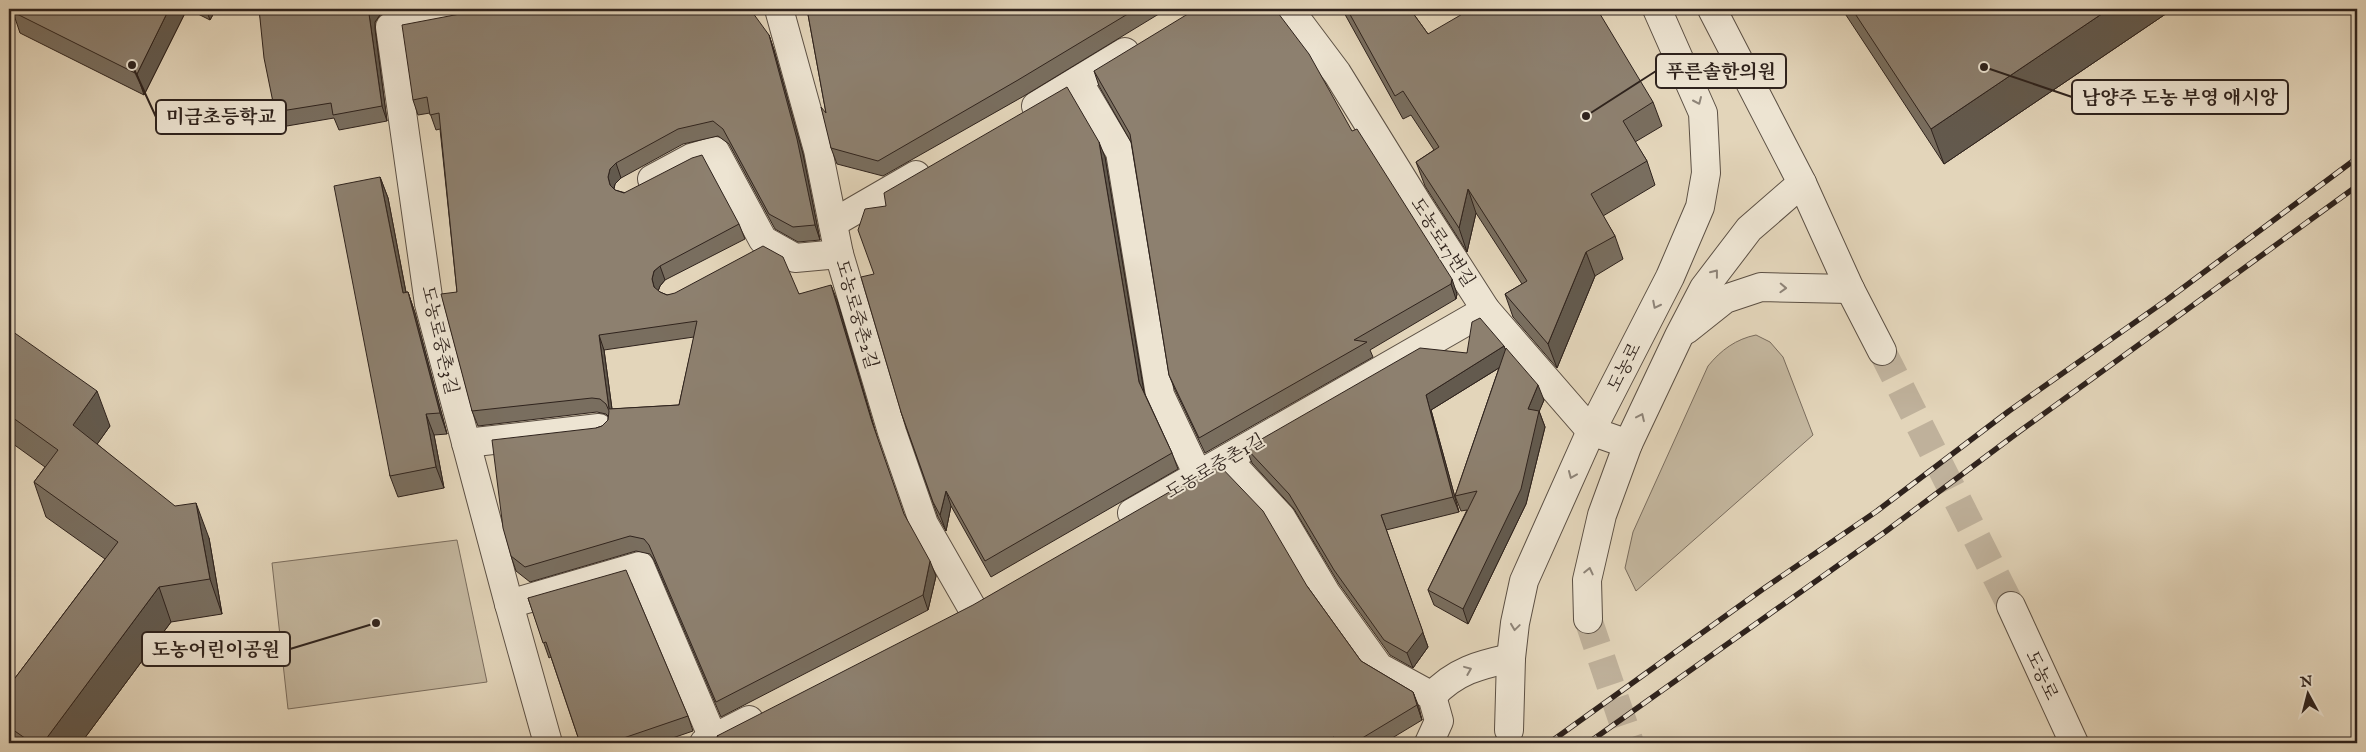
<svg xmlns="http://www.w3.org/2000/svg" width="2366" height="752" font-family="'IM FELL English','Noto Serif KR',serif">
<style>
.green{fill:#c4b79f;stroke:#7a6d5e}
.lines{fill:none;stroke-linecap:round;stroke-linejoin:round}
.minor-tunnel{stroke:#bfb19b;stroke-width:28;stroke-dasharray:28 14;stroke-linecap:butt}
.minor-casing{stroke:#5c5044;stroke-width:30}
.minor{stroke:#ede4d2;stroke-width:28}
.rail-casing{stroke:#2f231d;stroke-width:5.5}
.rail{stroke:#ede4d2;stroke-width:4;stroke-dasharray:11;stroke-linecap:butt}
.wall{fill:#796e5f;stroke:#2f231d;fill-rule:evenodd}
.shaded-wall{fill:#635a4e;stroke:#2f231d}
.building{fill:#8d806f;stroke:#2f231d;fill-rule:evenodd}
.oneway{stroke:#8e8478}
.labels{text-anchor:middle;stroke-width:4;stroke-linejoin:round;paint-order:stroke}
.street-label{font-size:18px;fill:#2f231d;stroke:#ede4d2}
.leader{fill:none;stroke:#2f231d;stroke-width:2}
.callout-dot{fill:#2f231d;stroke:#ede4d2;stroke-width:2}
.callout{fill:#ede4d2;stroke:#2f231d;stroke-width:2}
.callout-label{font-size:19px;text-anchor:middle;font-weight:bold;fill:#2f231d}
</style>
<rect width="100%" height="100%" fill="#e3d5ba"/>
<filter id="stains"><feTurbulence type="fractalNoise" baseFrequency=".004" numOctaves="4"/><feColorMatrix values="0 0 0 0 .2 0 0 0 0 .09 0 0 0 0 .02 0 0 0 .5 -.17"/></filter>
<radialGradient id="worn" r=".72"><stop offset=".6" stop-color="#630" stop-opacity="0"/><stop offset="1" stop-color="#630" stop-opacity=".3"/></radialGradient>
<g class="green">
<path d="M1756,335L1770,342L1783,357L1813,435L1636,591L1625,568L1633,532L1708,366C1721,350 1736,339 1756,335Z"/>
<polygon points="457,540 487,682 288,709 272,563"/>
</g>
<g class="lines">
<g class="minor-tunnel">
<polyline points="1882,351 2011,606"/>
<polyline points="1588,619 1630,743"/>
</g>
<defs>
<g id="minor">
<polyline points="488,9 390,27 429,304 509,604 548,743"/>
<polyline points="779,9 818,150 839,254 892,432 924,524 971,606"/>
<polyline points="1289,9 1337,73 1418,204 1486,310 1591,431 1628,444"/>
<polyline points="1712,9 1802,183 1850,289 1882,351"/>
<polyline points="1078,81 1120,152 1160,395 1198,475"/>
<polyline points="1036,106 1125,52"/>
<polyline points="652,179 691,158 715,151 763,240 795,258 839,254"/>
<polyline points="833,223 916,175"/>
<polyline points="1686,330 1725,299 1761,287 1850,289"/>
<polyline points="466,443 599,428"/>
<polyline points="1227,459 1281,517 1326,593 1379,667 1432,696 1439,721 1429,743"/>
<polyline points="1132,513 1486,310"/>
<polyline points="509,604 640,566 713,738"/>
<polyline points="2011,606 2074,743"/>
<polyline points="1588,619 1587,580 1602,515 1628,444 1679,336 1704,288 1749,229 1802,183"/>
<path d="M1432,696C1455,671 1479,665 1511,658"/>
<polyline points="1509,730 1511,658 1515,623 1524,581 1591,431 1670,277 1700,207 1706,173 1703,113 1657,9"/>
<polyline points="704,743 749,720"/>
</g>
</defs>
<use href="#minor" class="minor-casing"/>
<use href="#minor" class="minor"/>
<defs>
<g id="rail">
<polyline points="1549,743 1763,589 1877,511 2009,411 2168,299 2357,158"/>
<polyline points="1588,743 1885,532 2020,431 2357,186"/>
</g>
</defs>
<use href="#rail" class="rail-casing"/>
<use href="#rail" class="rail"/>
</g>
<g class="wall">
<polygon points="187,9 144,95 20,33 13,12"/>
<polygon points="188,9 216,9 210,20"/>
<polygon points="259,9 403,9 387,12 380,15 375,22 375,29 387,121 339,130 334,118 281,127 275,112"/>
<path d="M487,9H722L723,13L769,35L774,50L803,154L820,240L798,242L775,229L729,144L718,136L683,144L621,178L615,184L614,189L615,190L739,224L745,239L665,280L660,286L658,291L660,292L667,295L799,294L837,300L877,437L904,515L936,576L928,610L721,717L654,560L650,554L636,551L530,582L516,571L511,556L596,428L602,426L608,420V416L606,414L597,412L478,426L472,411L457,292L440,129L436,130L430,113L418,115L413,100ZM694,337L679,405L612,409L604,350Z"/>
<polygon points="807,9 1167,9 1024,96 883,176 837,164 831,148 826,113"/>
<polygon points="1342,9 1410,9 1428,34 1653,102 1662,126 1635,142 1647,161 1655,185 1603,216 1615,236 1623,259 1595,276 1557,368 1513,317 1505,294 1522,284 1476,213 1467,252 1425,186 1416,162 1434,150 1411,115 1403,119"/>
<polygon points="1842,9 2173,9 1944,164"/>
<polygon points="1094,71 1352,131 1457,294 1456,299 1370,350 1373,357 1205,453 1175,390 1169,375 1131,142 1099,86"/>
<polygon points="1105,157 1144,392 1172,453 1178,469 991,577 951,506 946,531 938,517 901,412 886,206"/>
<polygon points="380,177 388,198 406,292 408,292 415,313 447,434 434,435 444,488 398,497 390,476"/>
<polygon points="9,329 110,426 97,444 209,538 222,614 171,622 81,743 9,743 9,686 105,559 46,517 34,482 45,467 9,441"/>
<polygon points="1504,346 1505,349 1544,400 1539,411 1545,427 1526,504 1468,624 1434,605 1428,590 1467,510 1461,511 1455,496 1499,368 1431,410 1459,512 1386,530 1428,647 1413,668 1390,655 1339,584 1294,509 1252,463 1246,448 1467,353"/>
<polygon points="1307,586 1361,661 1413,692 1422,720 1384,743 719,743 717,736"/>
<polygon points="528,598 688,716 693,731 658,743 580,743 551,657 549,658"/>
</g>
<g class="shaded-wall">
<polygon points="169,9 187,9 144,95 137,74"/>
<polygon points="206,9 216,9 210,20"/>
<polygon points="370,9 377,9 380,15 375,22 375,29 387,121 382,106 369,14"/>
<polygon points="2109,9 2173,9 1944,164 1931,129"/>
<polygon points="769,35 774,50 803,154 820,240 815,225"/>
<polygon points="1099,142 1105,157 1145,398 1139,382"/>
<polygon points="616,163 621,178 615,184 613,192 610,185 608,177 610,169"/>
<polygon points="380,177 388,198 410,314 403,293"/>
<polygon points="1468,189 1476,213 1467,252 1459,228"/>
<polygon points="1586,252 1595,276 1557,368 1548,344"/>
<polygon points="660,266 665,280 660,286 657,294 654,287 652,279 654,271"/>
<polygon points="1452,279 1457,294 1456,299 1451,284"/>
<polygon points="831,285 837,300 877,437 872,422"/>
<polygon points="408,292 415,313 447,434 440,413"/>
<polygon points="599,335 604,350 614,424 609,409"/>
<polygon points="1504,346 1510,361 1431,410 1459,512 1453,497 1426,395"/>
<polygon points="1538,385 1544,400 1534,424 1528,409"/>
<polygon points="97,391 110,426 86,460 73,425"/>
<polygon points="1539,411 1545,427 1526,504 1468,624 1463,609"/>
<polygon points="426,414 434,435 444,488 436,467"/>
<polygon points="946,491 951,506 946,531 940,515"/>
<polygon points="196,503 209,538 222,614 210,579"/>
<polygon points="1381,515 1428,647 1413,668 1407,653"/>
<polygon points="930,561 936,576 928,610 923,595"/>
<polygon points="159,587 171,622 81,743 43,743"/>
<polygon points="1413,692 1419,707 1422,720 1417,705"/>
</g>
<g class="building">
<polygon points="15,9 169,9 137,74 13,12"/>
<polygon points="259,9 370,9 369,14 382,106 333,115 331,103 275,112 264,58"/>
<path d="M486,9H720L721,14L729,9H750L769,35L797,139L815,225L793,227L769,214L723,129L713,121L678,129L616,163L610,169L608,177L610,185L615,190L624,193L692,158L702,155L739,224L660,266L654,271L652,279L654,287L660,292L667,295L675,293L763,246L783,257L799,294L831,285L872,422L904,514L930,561L923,595L716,702L649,545L644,539L630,536L525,567L511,556L503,528L492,440L596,428L602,426L608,420L609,411L606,404L600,399L592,398L472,411L441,294L457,292L439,113L430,115L427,97L413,100L402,25ZM697,321L679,405L609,409L599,335Z"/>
<polygon points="807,9 1136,9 1018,80 878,161 831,148 821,107 826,113"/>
<polygon points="1196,9 1275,9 1309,54 1352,131 1357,129 1452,279 1451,284 1354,340 1367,342 1199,438 1169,375 1130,134 1094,71"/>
<polygon points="1347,9 1410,9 1428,34 1471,9 1597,9 1653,102 1623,121 1647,161 1591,194 1615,236 1586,252 1548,344 1505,294 1527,281 1468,189 1459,228 1416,162 1439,147 1403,91 1395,96"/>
<polygon points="1852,9 2109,9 1931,129"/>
<polygon points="1067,87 1099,142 1139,382 1172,453 985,561 946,491 940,515 933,502 901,412 861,277 874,274 858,230 865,209 886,206 884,193"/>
<polygon points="380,177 403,293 408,292 440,413 426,414 436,467 390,476 334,186"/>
<polygon points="1480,318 1504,346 1426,395 1453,497 1381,515 1423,632 1407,653 1384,640 1334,570 1289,494 1246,448 1420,348 1467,353 1472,322"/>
<polygon points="9,329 97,391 73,425 175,506 196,503 210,579 159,587 43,743 32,743 9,727 9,686 118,542 34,482 58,450 9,415"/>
<polygon points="1506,348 1538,385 1528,409 1539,411 1521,489 1463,609 1428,590 1477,491 1455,496"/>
<polygon points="1218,464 1263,511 1307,586 1361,661 1413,692 1417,705 1354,743 1338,743 1334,737 1321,743 725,743 717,736 973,605"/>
<polygon points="626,570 688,716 609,743 580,743 546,642 543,643 528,598"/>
</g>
<defs><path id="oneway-chevron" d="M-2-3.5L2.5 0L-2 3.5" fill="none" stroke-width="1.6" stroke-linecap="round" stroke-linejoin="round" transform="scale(1.25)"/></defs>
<g class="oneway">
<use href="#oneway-chevron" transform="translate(1698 101) rotate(66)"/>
<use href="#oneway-chevron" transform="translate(1715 273) rotate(-52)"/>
<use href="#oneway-chevron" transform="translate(1783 288) rotate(2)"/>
<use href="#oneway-chevron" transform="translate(1656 305) rotate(117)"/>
<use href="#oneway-chevron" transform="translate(1641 417) rotate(-65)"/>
<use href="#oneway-chevron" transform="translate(1572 475) rotate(113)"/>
<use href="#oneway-chevron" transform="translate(1589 571) rotate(-77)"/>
<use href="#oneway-chevron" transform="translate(1515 627) rotate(98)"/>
<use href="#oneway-chevron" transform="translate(1468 670) rotate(-22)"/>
</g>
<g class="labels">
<g class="street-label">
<text transform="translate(1443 242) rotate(57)" y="6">도농로17번길</text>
<text transform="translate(857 314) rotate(74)" y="6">도농로중촌2길</text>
<text transform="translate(440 340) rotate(77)" y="6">도농로중촌3길</text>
<text transform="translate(1624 367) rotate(-63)" y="6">도농로</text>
<text transform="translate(1215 466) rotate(-30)" y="6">도농로중촌1길</text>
<text transform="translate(2042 675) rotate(65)" y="6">도농로</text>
</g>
</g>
<path class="leader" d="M1586 116L1656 71M1984 67L2072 97M132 65L156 117M376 623L290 649"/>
<g class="callout-dot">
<circle cx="1586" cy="116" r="5"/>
<circle cx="1984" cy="67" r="5"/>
<circle cx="132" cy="65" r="5"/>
<circle cx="376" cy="623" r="5"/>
</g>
<g class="callout">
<rect x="1656" y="54" width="130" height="34" rx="5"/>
<rect x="2072" y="80" width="216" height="34" rx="5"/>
<rect x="156" y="100" width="130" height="34" rx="5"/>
<rect x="142" y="632" width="148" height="34" rx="5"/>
</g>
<g class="callout-label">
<text x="1721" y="78">푸른솔한의원</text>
<text x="2180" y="104">남양주 도농 부영 애시앙</text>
<text x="221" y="123">미금초등학교</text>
<text x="216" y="656">도농어린이공원</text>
</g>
<rect width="2366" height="752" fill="none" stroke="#e3d5ba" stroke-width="30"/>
<rect x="10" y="10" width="2346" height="732" fill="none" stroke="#2f231d" stroke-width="2.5"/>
<rect x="15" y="15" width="2336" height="722" fill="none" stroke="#2f231d"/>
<g transform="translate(2308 694) rotate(353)" stroke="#ede4d2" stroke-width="4" paint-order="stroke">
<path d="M0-4L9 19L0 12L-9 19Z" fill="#2f231d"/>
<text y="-8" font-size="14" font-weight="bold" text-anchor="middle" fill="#2f231d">N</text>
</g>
<rect width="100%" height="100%" filter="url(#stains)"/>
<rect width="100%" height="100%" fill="url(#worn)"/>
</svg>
